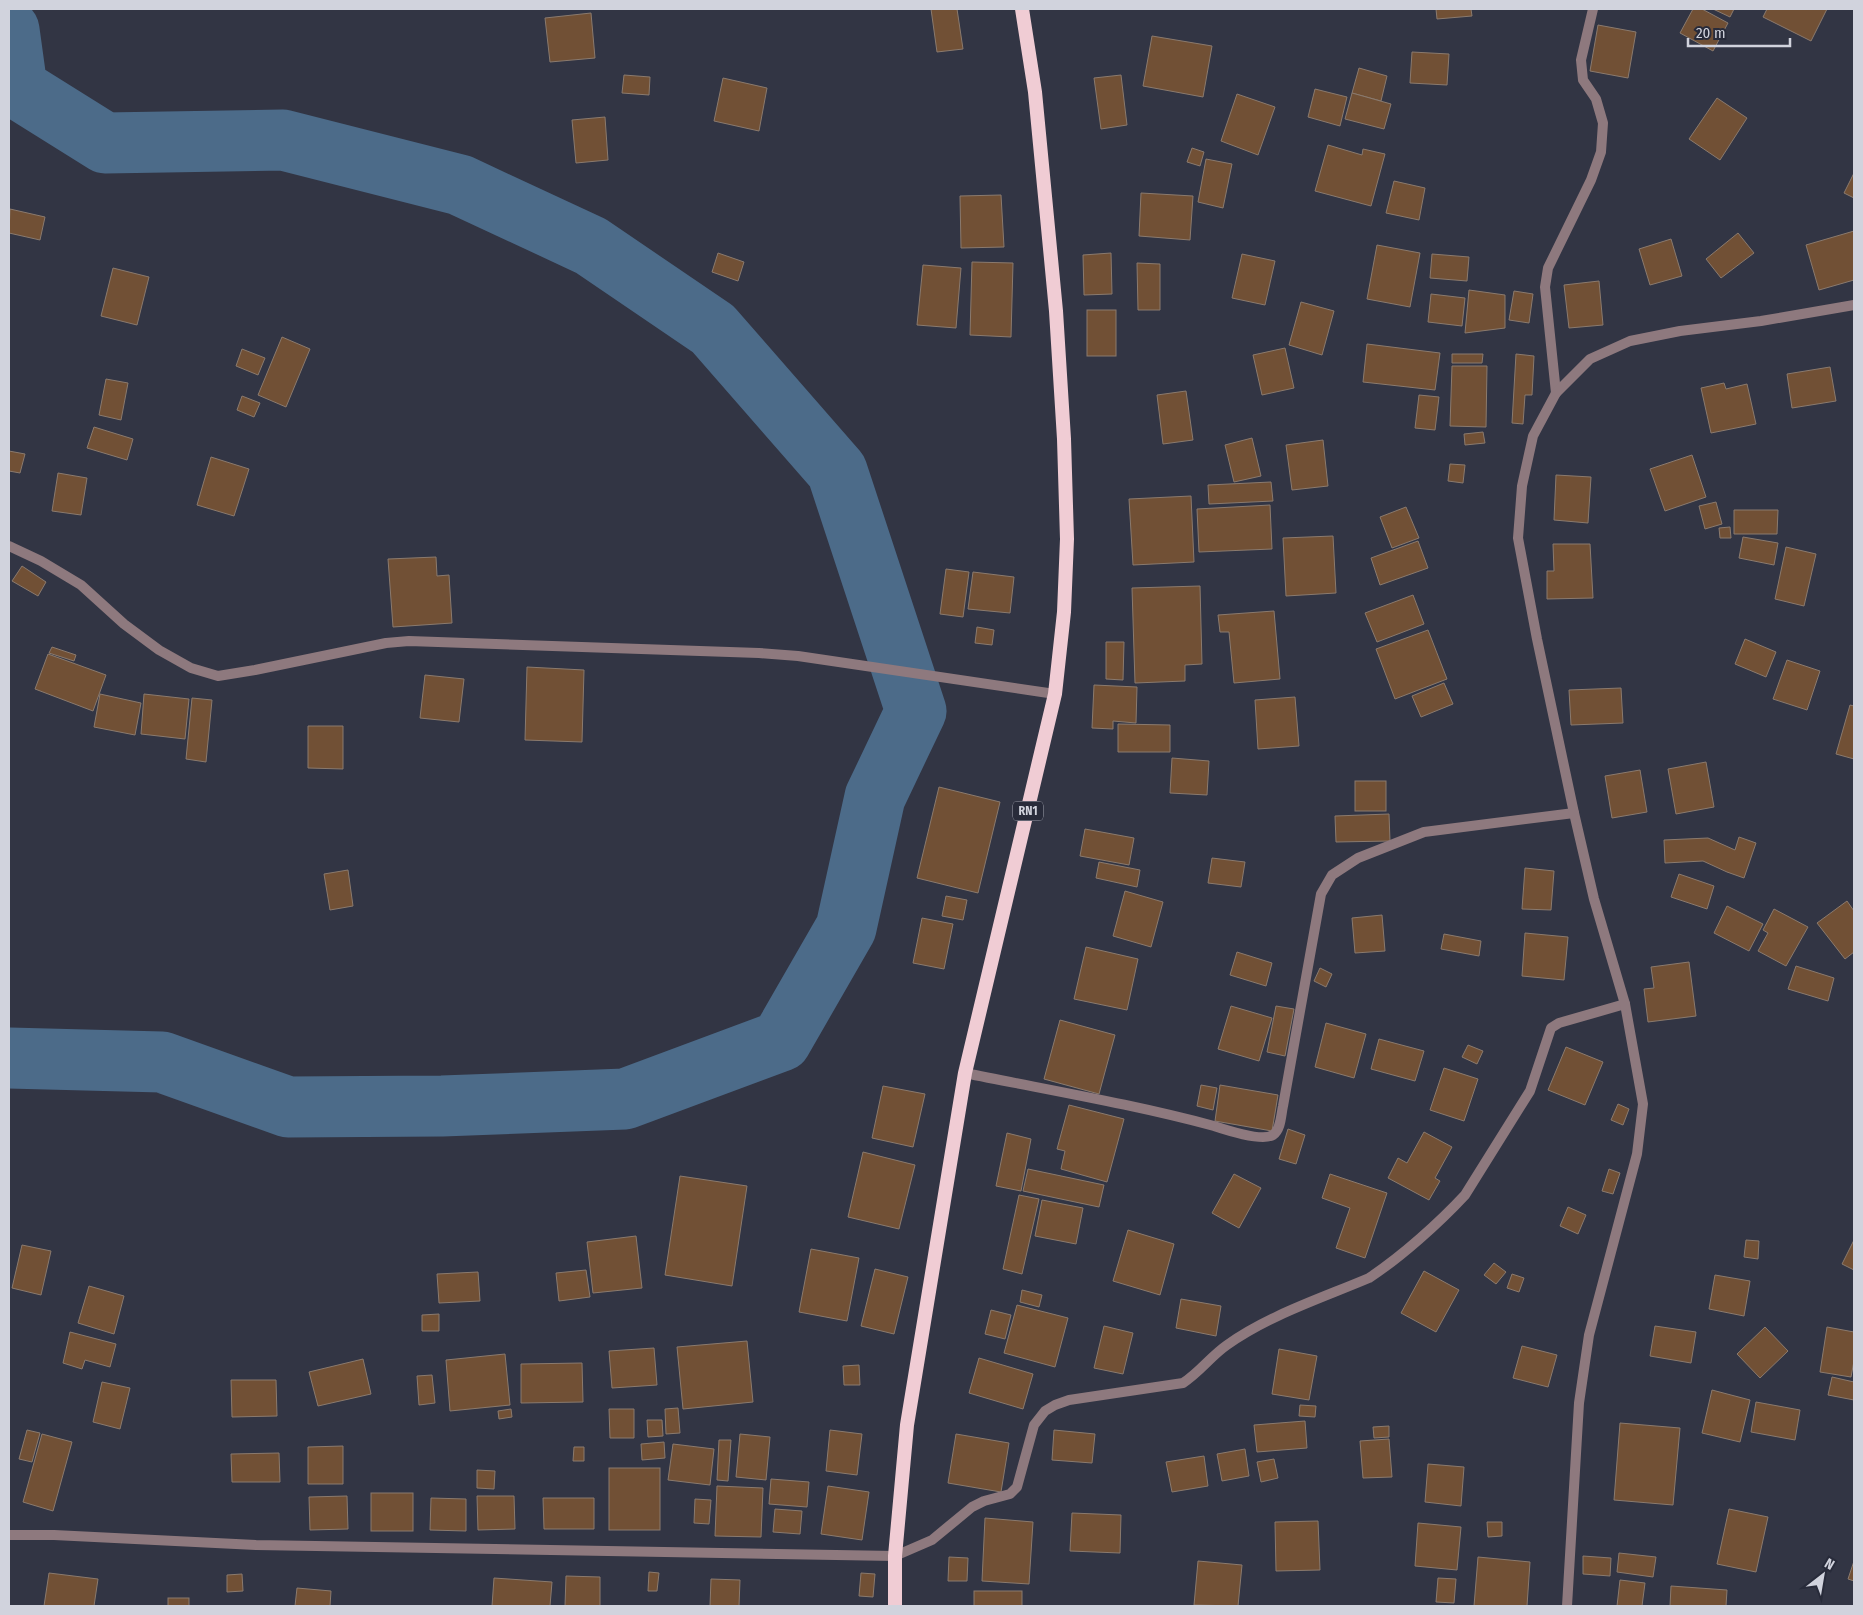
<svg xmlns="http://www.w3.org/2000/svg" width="1863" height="1615" font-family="'Fira Sans Condensed',sans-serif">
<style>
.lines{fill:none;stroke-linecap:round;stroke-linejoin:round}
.river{stroke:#4c6b89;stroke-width:61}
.building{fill:#715035;stroke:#8a7a6e}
.minor{stroke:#8e797e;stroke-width:10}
.trunk{stroke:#f0ccd4;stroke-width:14}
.labels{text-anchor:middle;stroke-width:4;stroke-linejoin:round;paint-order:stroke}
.shield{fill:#282b3a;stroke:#9ea1ac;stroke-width:1}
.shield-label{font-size:12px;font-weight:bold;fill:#d1d3dd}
</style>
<rect width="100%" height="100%" fill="#323544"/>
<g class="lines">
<polyline class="river" points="9,30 17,88 105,143 283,140 460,185 591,246 713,329 837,471 916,711 875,797 846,928 781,1041 625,1099 442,1106 288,1107 162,1062 9,1058"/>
</g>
<g class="building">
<polygon points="931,9 957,9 963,49 937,52"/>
<polygon points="1436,9 1471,9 1472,16 1437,19"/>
<polygon points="1693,9 1702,9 1728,23 1713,51 1680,33"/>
<polygon points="1713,9 1734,9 1730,17"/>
<polygon points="1767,9 1827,9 1811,41 1763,17"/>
<polygon points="591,13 595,58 550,62 545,18"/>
<polygon points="1598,25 1636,32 1628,78 1590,71"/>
<polygon points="1152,36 1212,46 1203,97 1143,86"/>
<polygon points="1412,52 1449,54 1447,85 1410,83"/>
<polygon points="1359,68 1387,76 1381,101 1352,93"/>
<polygon points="624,75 650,77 649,95 622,93"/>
<polygon points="1121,75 1127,125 1101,129 1094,78"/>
<polygon points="723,78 767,88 759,131 714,121"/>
<polygon points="1315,89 1347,97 1340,126 1308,117"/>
<polygon points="1352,93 1391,104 1384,129 1345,119"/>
<polygon points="1237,94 1275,107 1258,155 1221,141"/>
<polygon points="1717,98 1747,118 1720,160 1689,139"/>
<polygon points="605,117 608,160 576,163 572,120"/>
<polygon points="1328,145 1362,155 1363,149 1385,154 1371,206 1315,191"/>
<polygon points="1192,148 1204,152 1200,166 1187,162"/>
<polygon points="1206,159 1232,164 1223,208 1198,202"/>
<polygon points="1854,173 1854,198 1844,193"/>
<polygon points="1394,181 1425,188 1419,220 1386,213"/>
<polygon points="1141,193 1193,196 1190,240 1139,236"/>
<polygon points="1001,195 1004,247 961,248 960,196"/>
<polygon points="10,209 45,217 40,240 9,233"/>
<polygon points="1854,231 1854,280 1819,290 1806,245"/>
<polygon points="1738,233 1754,253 1721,278 1706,259"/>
<polygon points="1671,239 1682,276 1650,285 1639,249"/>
<polygon points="1377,245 1420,253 1410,307 1367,299"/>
<polygon points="718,253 744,262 738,281 712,272"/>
<polygon points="1111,253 1112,294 1084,295 1083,255"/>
<polygon points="1242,254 1275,261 1265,305 1232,298"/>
<polygon points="1432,254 1469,257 1467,281 1430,278"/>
<polygon points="972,262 1013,263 1011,337 970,335"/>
<polygon points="1137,263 1160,264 1160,310 1138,310"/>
<polygon points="923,265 961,268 956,328 917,325"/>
<polygon points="113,268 149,277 137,325 101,316"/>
<polygon points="1599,281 1603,325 1569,328 1564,285"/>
<polygon points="1469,290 1505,295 1505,328 1465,333"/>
<polygon points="1514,291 1533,294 1529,323 1509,320"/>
<polygon points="1431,294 1465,298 1462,326 1428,322"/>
<polygon points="1301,302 1334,311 1322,355 1289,345"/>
<rect x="1087" y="310" width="29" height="46"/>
<polygon points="282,337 310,349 286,407 258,395"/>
<polygon points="1367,344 1440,353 1435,390 1363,382"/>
<polygon points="1285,348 1294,388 1262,395 1253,355"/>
<polygon points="242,349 265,358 258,375 236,366"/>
<polygon points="1452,354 1483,354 1482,363 1452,363"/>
<polygon points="1516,354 1534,356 1532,395 1525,395 1523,424 1512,423"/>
<polygon points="1452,366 1487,366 1486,427 1450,426"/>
<polygon points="1830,367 1836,401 1792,408 1787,374"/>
<polygon points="106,379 128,383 121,420 99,415"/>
<polygon points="1724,383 1726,389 1747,384 1756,424 1711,433 1701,388"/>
<polygon points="1186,391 1193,440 1163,444 1157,395"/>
<polygon points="1419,395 1439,397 1435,430 1415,428"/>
<polygon points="242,396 260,403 254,417 237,410"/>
<polygon points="94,427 133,439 127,460 87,448"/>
<polygon points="1483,432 1485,443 1465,445 1464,434"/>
<polygon points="1252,438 1261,476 1234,482 1225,445"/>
<polygon points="1323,440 1328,486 1292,490 1286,445"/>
<polygon points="9,451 25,454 20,473 9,471"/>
<polygon points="1692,455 1706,497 1665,511 1650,469"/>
<polygon points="211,457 249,469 234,516 197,505"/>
<polygon points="1450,464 1465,465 1463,483 1448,481"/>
<polygon points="58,473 87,478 81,515 52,511"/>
<polygon points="1556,475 1591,477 1588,523 1554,520"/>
<polygon points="1271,482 1273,501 1209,504 1208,485"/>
<polygon points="1191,496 1194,562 1133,565 1129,499"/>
<polygon points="1716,502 1722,524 1705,529 1699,506"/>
<polygon points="1270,505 1272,549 1199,552 1197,509"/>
<polygon points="1406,507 1419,538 1392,548 1380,517"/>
<polygon points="1734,510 1778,510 1777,534 1734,534"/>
<polygon points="1730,527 1731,538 1720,538 1719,528"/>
<polygon points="1333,536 1336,593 1286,596 1283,538"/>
<polygon points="1743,537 1778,543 1774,565 1739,558"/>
<polygon points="1418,541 1428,568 1380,585 1371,558"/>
<polygon points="1553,544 1590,544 1593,598 1547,599 1547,571 1554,571"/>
<polygon points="1786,547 1816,554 1804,606 1775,599"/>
<polygon points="436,557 437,576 449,575 452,623 393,627 388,559"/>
<polygon points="22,566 46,582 38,596 12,581"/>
<polygon points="946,569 969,572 963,617 940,614"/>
<polygon points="973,572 1014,577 1010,613 968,609"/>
<polygon points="1200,586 1202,664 1185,665 1185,681 1135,683 1132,588"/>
<polygon points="1413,595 1424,624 1377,642 1365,613"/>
<polygon points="1274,611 1280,679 1234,683 1229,632 1220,632 1218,615"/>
<polygon points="977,627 994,630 992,645 975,643"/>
<polygon points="1428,630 1447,679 1395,699 1376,649"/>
<polygon points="1745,639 1776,652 1766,677 1735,664"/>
<polygon points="1106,642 1124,642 1123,680 1106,679"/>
<polygon points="52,647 76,655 74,661 49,653"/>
<polygon points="48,654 106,675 93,711 35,689"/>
<polygon points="1787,660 1820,671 1807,710 1773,699"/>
<polygon points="527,667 584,670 582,742 525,740"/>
<polygon points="425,675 464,679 459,722 420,718"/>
<polygon points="1444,683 1453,704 1421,717 1412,696"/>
<polygon points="1094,685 1137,687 1136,723 1113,721 1113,729 1092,728"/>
<polygon points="1621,688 1623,723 1571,725 1569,690"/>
<polygon points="100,694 141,703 135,735 94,727"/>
<polygon points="144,694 189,699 185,739 141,734"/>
<polygon points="1295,697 1299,746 1258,749 1255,700"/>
<polygon points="192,698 212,700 206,762 186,759"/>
<polygon points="1850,705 1854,706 1854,759 1836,754"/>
<polygon points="1118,724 1170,725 1170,752 1118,752"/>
<polygon points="308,726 343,726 343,769 308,768"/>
<polygon points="1172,758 1209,761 1207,795 1170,793"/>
<polygon points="1706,762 1714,807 1676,814 1668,769"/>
<polygon points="1640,770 1647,812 1612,818 1605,776"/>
<rect x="1355" y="781" width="31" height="30"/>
<polygon points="939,787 1000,802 978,893 917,878"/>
<polygon points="1389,814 1390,841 1336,842 1335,816"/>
<polygon points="1085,829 1134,838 1129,865 1080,856"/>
<polygon points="1739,837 1756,843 1744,878 1727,872 1703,861 1665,863 1664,840 1708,838 1735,850"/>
<polygon points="1212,858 1245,862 1241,887 1208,883"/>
<polygon points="1099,862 1140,870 1137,887 1096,878"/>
<polygon points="1525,868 1554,871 1551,910 1522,909"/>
<polygon points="348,870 353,906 330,910 324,874"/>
<polygon points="1679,874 1714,886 1707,909 1671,897"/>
<polygon points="1125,891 1163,902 1151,947 1113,936"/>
<polygon points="946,896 967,900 963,920 942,916"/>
<polygon points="1847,901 1854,911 1854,952 1845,959 1817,923"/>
<polygon points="1727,906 1763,924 1749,951 1714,933"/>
<polygon points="1774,909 1808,927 1786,966 1758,951 1768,933 1763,930"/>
<polygon points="1382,915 1385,951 1355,953 1352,918"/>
<polygon points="922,918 953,924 944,969 913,963"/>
<polygon points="1525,933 1568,937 1564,980 1522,976"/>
<polygon points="1444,934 1481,941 1479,956 1441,949"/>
<polygon points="1086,947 1138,959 1127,1010 1074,999"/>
<polygon points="1237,952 1272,963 1266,986 1230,975"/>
<polygon points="1689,962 1696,1016 1648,1022 1644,989 1654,988 1651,967"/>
<polygon points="1796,966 1834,978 1828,1001 1788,989"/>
<polygon points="1320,968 1332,974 1326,987 1314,981"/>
<polygon points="1231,1006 1272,1018 1259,1061 1218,1049"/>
<polygon points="1276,1006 1294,1009 1285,1056 1267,1052"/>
<polygon points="1060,1020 1115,1035 1099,1094 1044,1079"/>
<polygon points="1326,1023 1366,1034 1354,1078 1315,1067"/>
<polygon points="1379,1039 1424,1051 1415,1081 1371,1069"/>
<polygon points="1468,1045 1483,1051 1477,1064 1462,1057"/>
<polygon points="1566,1047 1603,1062 1585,1105 1548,1090"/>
<polygon points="1444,1068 1478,1079 1464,1121 1430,1110"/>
<polygon points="1201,1085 1217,1088 1213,1110 1197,1106"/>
<polygon points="1220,1085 1278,1095 1272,1131 1215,1121"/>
<polygon points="883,1086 925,1094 913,1147 872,1138"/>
<polygon points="1618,1104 1629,1109 1623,1125 1611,1120"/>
<polygon points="1069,1105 1124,1119 1107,1182 1061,1169 1065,1151 1057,1149"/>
<polygon points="1288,1129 1305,1135 1296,1164 1279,1159"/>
<polygon points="1424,1132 1452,1147 1435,1178 1440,1181 1429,1200 1388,1178 1398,1158 1407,1163"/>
<polygon points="1007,1133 1031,1139 1021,1191 996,1186"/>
<polygon points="863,1152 915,1165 899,1229 848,1217"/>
<polygon points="1028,1169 1104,1185 1099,1207 1023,1191"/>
<polygon points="1609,1169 1620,1173 1613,1194 1602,1191"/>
<polygon points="1234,1174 1261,1188 1239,1228 1212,1213"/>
<polygon points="1330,1174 1387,1193 1365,1258 1336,1248 1350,1208 1322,1198"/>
<polygon points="680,1176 747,1186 732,1286 665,1275"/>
<polygon points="1019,1195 1039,1199 1022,1274 1003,1269"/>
<polygon points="1042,1200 1083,1208 1076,1244 1035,1236"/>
<polygon points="1568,1207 1586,1215 1578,1234 1560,1226"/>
<polygon points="1128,1230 1174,1244 1160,1295 1113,1281"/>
<polygon points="636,1236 642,1288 593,1293 587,1242"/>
<polygon points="1746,1240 1759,1241 1758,1259 1744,1257"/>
<polygon points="1854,1240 1854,1270 1842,1264"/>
<polygon points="22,1245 51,1251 41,1295 12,1288"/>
<polygon points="811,1249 859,1258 847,1321 799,1312"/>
<polygon points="1494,1263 1506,1272 1496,1284 1484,1275"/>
<polygon points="875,1269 908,1277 894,1334 861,1326"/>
<polygon points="586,1270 590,1297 559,1301 556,1273"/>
<polygon points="1424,1271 1459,1290 1436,1332 1401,1313"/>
<polygon points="478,1272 480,1301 439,1303 437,1274"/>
<polygon points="1512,1274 1524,1278 1519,1292 1507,1288"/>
<polygon points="1715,1275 1750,1281 1744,1316 1709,1309"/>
<polygon points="89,1286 124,1296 114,1334 78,1323"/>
<polygon points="1022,1290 1042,1295 1039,1307 1020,1302"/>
<polygon points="1181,1299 1221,1306 1216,1336 1176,1328"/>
<polygon points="1017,1305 1068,1318 1055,1367 1004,1353"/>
<polygon points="991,1310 1011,1315 1005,1339 985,1334"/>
<polygon points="439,1314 439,1331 422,1331 422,1315"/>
<polygon points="1104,1326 1133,1333 1123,1374 1094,1368"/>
<polygon points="1655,1326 1696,1332 1691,1363 1650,1356"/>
<polygon points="1765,1327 1788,1351 1760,1378 1737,1354"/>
<polygon points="1827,1327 1854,1332 1854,1361 1851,1377 1820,1372"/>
<polygon points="70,1332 116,1344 110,1367 85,1360 82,1369 63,1363"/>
<polygon points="747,1341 753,1402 683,1409 677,1347"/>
<polygon points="1522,1346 1557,1355 1548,1387 1513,1378"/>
<polygon points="654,1348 657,1385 612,1388 609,1351"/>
<polygon points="1279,1349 1317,1356 1309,1400 1272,1394"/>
<polygon points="505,1354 510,1405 450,1411 446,1360"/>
<polygon points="979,1358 1033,1374 1023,1409 969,1393"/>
<polygon points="363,1359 371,1394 318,1406 309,1372"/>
<polygon points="582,1363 583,1402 521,1403 521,1364"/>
<polygon points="859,1365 860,1385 844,1385 843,1366"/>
<polygon points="432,1375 435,1403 419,1405 417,1376"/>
<polygon points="1832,1377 1854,1382 1854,1400 1828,1395"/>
<polygon points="231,1380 276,1380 277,1416 232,1417"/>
<polygon points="102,1382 130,1388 120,1429 93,1422"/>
<polygon points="1712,1390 1750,1400 1740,1442 1702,1433"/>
<polygon points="1756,1402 1800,1410 1795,1440 1751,1432"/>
<polygon points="1300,1405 1316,1406 1315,1417 1299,1416"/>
<polygon points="678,1408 680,1433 666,1434 665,1409"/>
<polygon points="511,1409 512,1417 499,1419 498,1411"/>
<polygon points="609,1409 634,1409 634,1438 610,1438"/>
<polygon points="647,1420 662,1420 663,1436 648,1437"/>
<polygon points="1305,1421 1307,1448 1257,1452 1254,1425"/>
<polygon points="1620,1423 1680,1428 1673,1505 1614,1500"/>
<polygon points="1389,1426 1389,1437 1374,1438 1373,1427"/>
<polygon points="27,1430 40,1433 32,1462 19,1459"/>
<polygon points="830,1430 862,1434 857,1475 826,1471"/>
<polygon points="1054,1430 1095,1434 1092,1463 1052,1460"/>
<polygon points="42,1434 72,1442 53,1511 23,1502"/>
<polygon points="740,1434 770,1437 766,1480 736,1477"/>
<polygon points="956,1434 1009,1443 1001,1492 948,1483"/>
<polygon points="1389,1439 1392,1477 1363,1478 1360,1441"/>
<polygon points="719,1440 731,1440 728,1481 717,1480"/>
<polygon points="664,1442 665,1458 642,1460 641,1444"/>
<polygon points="673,1444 714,1449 710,1485 668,1480"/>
<polygon points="343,1446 343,1484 308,1484 308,1447"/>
<polygon points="574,1447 584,1447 584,1461 573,1461"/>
<polygon points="1245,1449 1249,1476 1222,1481 1217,1454"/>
<polygon points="279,1453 280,1482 232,1482 231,1454"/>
<polygon points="1204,1456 1208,1486 1172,1492 1166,1462"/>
<polygon points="1274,1459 1278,1478 1261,1482 1257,1462"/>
<polygon points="1428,1464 1464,1467 1461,1506 1425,1502"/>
<rect x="609" y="1468" width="51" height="62"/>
<polygon points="477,1470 495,1471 494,1489 477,1488"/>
<polygon points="771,1479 809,1482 807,1507 769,1504"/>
<polygon points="717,1486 763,1488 761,1537 715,1536"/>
<polygon points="828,1486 869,1492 862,1540 821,1534"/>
<rect x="371" y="1493" width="42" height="38"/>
<polygon points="347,1496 348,1529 310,1530 309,1497"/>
<polygon points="477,1496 514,1496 515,1529 478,1530"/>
<polygon points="431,1498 466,1499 466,1531 430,1530"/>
<polygon points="543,1498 594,1498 594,1529 544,1529"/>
<polygon points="695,1499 711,1500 709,1524 694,1523"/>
<polygon points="775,1509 802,1511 800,1534 773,1532"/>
<polygon points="1729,1509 1768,1517 1756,1572 1717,1564"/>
<polygon points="1072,1513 1121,1515 1120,1553 1070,1551"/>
<polygon points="985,1518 1033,1522 1029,1584 982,1581"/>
<polygon points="1318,1521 1320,1570 1276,1571 1275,1522"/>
<polygon points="1487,1522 1502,1522 1502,1536 1488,1537"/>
<polygon points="1418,1523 1461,1527 1457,1570 1415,1566"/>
<polygon points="1619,1553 1656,1557 1653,1577 1617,1572"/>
<polygon points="1583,1556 1611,1558 1610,1576 1583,1574"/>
<polygon points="949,1557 968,1558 967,1581 948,1581"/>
<polygon points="1478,1557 1530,1562 1527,1606 1474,1606"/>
<polygon points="1198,1561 1242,1565 1238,1606 1194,1605"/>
<polygon points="1854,1561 1854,1581 1848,1579"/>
<polygon points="649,1572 659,1573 657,1591 648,1591"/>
<polygon points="49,1573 98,1579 94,1606 44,1606"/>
<polygon points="861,1573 875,1574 873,1597 859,1596"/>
<polygon points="242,1574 243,1591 227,1592 227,1575"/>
<polygon points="566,1576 600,1577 600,1606 565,1606"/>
<polygon points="494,1578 552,1582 550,1606 492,1606"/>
<polygon points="1438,1578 1456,1579 1454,1603 1436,1602"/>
<polygon points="711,1579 740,1580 739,1606 710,1606"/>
<polygon points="1620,1580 1645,1583 1642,1606 1617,1606"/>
<polygon points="1671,1586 1727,1590 1726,1606 1670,1606"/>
<polygon points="297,1588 331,1591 330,1606 295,1606"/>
<rect x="974" y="1591" width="48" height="15"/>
<rect x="168" y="1598" width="21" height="8"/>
</g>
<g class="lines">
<g class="minor">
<polyline points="1556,393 1545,287 1548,268 1591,180 1601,152 1603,123 1596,99 1583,80 1581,60 1593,9"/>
<polyline points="9,546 41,561 81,585 124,624 159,650 191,668 218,676 255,670 386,643 409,641 759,653 798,656 1055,694"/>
<path d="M965,1073C1048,1090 1132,1104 1214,1126C1226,1130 1262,1142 1273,1135C1281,1130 1281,1115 1283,1106L1321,894L1332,875L1358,858L1424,832L1574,813"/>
<path d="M9,1535H54L256,1545L895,1556L932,1540L972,1507L984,1501L1010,1494L1017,1487L1034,1425L1045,1411L1055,1405L1069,1400L1183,1383C1200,1372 1211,1356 1227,1345C1269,1315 1322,1298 1369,1278C1401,1257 1439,1223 1465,1195L1530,1091L1551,1028L1559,1023L1625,1004"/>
<polyline points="1567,1606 1579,1403 1589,1335 1637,1154 1643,1104 1625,1004 1594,899 1574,813 1537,639 1518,538 1522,486 1533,436 1556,393 1590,359 1630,341 1680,331 1761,321 1854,305"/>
</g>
<polyline class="trunk" points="895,1606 895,1556 907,1425 965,1073 1055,694 1064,612 1067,539 1064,439 1056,311 1035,92 1022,9"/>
</g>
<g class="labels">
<rect class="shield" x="1013" y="801.5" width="30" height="19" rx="4"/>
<g class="shield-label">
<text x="1028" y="815">RN1</text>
</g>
</g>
<rect width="1863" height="1615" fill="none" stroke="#d1d3dd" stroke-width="20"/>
<g transform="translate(1823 1575) rotate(31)" stroke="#282b3a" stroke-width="4" paint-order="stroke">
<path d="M0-4L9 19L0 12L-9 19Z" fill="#d1d3dd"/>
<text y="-8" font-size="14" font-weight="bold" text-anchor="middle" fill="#d1d3dd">N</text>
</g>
<path d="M1688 38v8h102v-8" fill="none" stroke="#d1d3dd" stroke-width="2.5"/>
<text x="1696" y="38" font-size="15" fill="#d1d3dd" stroke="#282b3a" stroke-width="4" paint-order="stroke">20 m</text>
</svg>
